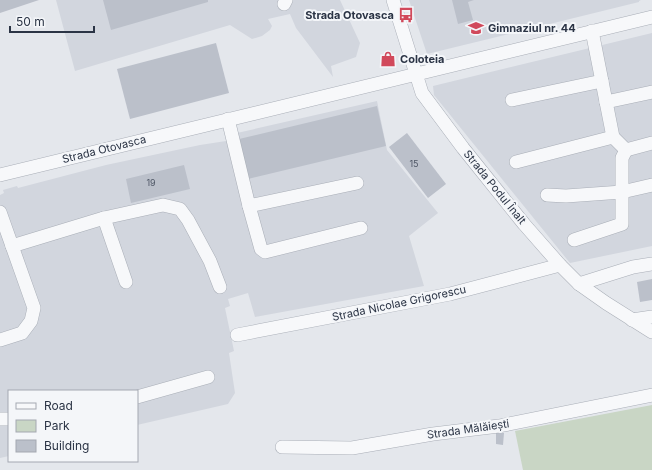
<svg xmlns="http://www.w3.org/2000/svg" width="652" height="470" font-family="Inter,sans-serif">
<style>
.built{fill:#d2d6de}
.green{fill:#c9d6c5}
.building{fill:#bbc0ca}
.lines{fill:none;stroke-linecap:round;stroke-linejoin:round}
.minor-casing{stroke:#a9aeb7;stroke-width:14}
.minor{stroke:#f7f8fa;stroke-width:13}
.labels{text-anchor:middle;stroke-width:4;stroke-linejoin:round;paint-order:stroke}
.number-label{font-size:9px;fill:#4f5766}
.poi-label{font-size:11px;font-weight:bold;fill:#2b3445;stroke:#f4f6f9;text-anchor:start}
.street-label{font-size:11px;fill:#2b3445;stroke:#f4f6f9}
</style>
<rect width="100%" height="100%" fill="#e4e7ec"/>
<g class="built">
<polygon points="56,0 340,0 360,43 356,57 331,66 333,77 296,28 290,14 268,19 272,26 270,30 262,36 252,39 230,25 75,71"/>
<polygon points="409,0 641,0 639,1 639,2 427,54"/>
<polygon points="652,33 652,246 570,263 434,95 433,86"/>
<polygon points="377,101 387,150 438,213 409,236 424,286 255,317 248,293 228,299 230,306 225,308 234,351 229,353 235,393 228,404 137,425 137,391 9,391 9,456 0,458 0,195 4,193 3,190 17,186 18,188 106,165 200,145 239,139 237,133"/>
</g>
<polygon class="green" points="652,405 652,470 523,470 515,431"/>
<g class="building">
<polygon points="0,0 39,0 0,13"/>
<polygon points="103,0 208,0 208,2 111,30"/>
<polygon points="452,0 474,0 468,2 473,20 458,24"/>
<polygon points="216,43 229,93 130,119 117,69"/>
<polygon points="377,106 386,146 248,179 239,139"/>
<polygon points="407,133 446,184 428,198 389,147"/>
<polygon points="184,165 190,189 131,203 126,179"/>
<polygon points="652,279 652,300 640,302 637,282"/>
<polygon points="496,433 504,433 503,445 496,444"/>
</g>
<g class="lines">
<defs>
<g id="minor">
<polyline points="393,0 422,93 463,148 524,224 560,265 579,284 606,303 652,332"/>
<polyline points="284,4 286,0"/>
<polyline points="592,31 613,137 626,150 652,143"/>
<polyline points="512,100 602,81"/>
<polyline points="606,102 652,92"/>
<polyline points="228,119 249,206 357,183"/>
<polyline points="516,162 613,137"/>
<polyline points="0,175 652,17"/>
<polyline points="547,195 566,196 622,192 652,185"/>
<polyline points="249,206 261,249 265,252 361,228"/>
<polyline points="0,212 34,308 31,321 22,333 0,340"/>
<polyline points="104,218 126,282"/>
<polyline points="574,240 622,224 622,158 626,150"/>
<polyline points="12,246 104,218 163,205 180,209 188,220 210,261 220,287"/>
<polyline points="579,284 633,267 652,264"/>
<polyline points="632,320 652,317"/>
<polyline points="237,335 450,294 560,265"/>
<polyline points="137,397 208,377"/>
<polyline points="0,419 9,419"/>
<polyline points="282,447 352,448 433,434 499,426 652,395"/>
</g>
</defs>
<use href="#minor" class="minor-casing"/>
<use href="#minor" class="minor"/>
</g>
<defs>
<symbol id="bus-bare" viewBox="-9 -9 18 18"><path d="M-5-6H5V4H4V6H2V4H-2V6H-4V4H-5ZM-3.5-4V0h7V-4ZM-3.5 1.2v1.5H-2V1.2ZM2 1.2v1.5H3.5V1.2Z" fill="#d1495b" stroke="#f4f6f9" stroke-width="2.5" paint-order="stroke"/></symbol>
<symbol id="school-bare" viewBox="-9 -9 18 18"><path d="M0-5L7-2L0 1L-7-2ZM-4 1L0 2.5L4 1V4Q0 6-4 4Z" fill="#d1495b" stroke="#f4f6f9" stroke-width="2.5" paint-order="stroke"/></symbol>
<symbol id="shop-bare" viewBox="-9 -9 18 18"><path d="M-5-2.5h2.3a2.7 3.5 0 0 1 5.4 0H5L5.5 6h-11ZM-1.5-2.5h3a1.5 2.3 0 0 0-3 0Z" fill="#d1495b" stroke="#f4f6f9" stroke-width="2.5" paint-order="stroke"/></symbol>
</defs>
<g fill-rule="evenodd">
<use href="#bus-bare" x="395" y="4" width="22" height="22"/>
<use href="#school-bare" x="465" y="17" width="22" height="22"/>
<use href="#shop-bare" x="377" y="48" width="22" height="22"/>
</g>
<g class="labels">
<g class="number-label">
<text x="414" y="167">15</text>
<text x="151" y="186">19</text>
</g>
<g class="poi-label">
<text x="394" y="19" text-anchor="end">Strada Otovasca</text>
<text x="488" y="32">Gimnaziul nr. 44</text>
<text x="400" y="63">Coloteia</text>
</g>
<g class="street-label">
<text transform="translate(104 149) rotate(-14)" y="4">Strada Otovasca</text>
<text transform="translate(495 187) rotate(51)" y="4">Strada Podul Înalt</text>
<text transform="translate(399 303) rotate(-12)" y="4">Strada Nicolae Grigorescu</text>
<text transform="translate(468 429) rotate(-8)" y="4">Strada Mălăiești</text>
</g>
</g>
<rect x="8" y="390" width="130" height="72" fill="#f4f6f9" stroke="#a4a8b1"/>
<rect x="16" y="403" width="20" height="6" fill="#f7f8fa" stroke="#a4a8b1"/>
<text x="44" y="410" font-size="12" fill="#2b3445">Road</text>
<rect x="16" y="420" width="20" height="12" fill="#c9d6c5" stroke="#a4a8b1"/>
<text x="44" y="430" font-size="12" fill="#2b3445">Park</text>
<rect x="16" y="440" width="20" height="12" fill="#bbc0ca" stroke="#a4a8b1"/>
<text x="44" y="450" font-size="12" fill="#2b3445">Building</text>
<path d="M10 26v6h84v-6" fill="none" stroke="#2b3445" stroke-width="2"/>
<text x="16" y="26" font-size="12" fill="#2b3445" stroke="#f4f6f9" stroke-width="3" paint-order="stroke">50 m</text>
</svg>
